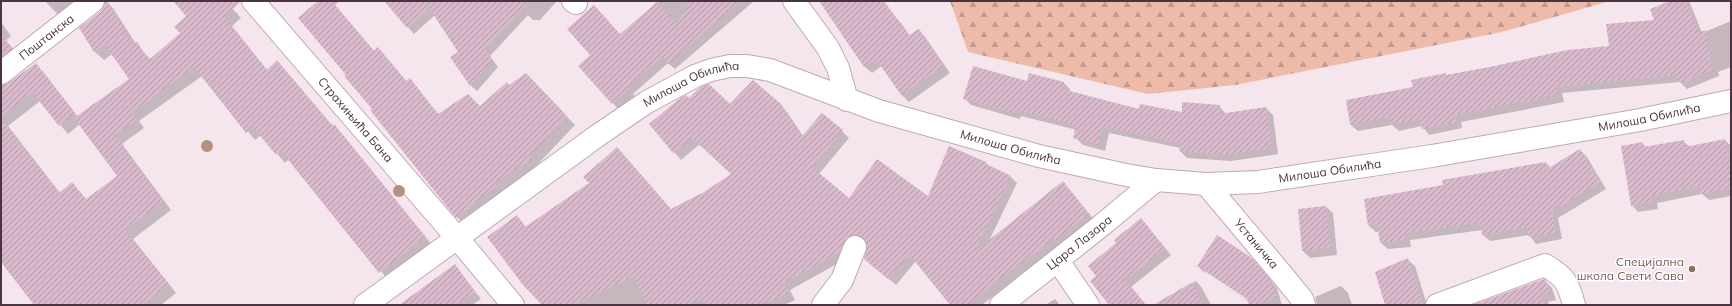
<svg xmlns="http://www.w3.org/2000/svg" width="1732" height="306" font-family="Mulish,sans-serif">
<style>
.forest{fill:url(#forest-firs)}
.shadow{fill:#0003;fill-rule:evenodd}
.building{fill:url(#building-hatch)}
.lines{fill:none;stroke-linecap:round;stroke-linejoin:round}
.minor-casing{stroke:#c2a7b6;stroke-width:24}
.minor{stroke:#fff;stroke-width:22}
.tree{fill:#b6907d}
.education-dot{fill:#8d6e63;stroke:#fff;stroke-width:1.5}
.labels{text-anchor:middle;stroke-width:3;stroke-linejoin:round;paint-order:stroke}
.street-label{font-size:12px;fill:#493441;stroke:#fff}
.education-label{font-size:12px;fill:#785e54;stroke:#fff;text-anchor:end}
</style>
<defs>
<pattern id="forest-firs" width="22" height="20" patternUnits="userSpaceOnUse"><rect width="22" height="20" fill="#eba"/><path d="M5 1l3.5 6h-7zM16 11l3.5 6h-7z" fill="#c3998c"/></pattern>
<pattern id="building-hatch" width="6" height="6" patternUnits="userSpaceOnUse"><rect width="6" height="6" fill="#d8bacc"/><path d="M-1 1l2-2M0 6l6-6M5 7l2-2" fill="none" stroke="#b198a7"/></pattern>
</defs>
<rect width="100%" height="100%" fill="#f5e6ee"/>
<polygon class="forest" points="950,1 1610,1 1502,32 1235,85 1148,94 968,52"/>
<g class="shadow">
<polygon points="45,1 97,1 60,17"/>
<path d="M106,1L113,8L136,44L151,60L181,33L187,16L174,1H226L241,18L232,26L267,70H285L333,126L334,125L342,134L432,245L389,281L289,159L285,163L261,135L255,140L202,76L139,121L144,128L122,144L171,210L133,239L176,293L161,305H35L1,262V86H3L36,64L44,73L78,117L130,79L112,54L104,60L95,52L80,28L102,11L106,6ZM40,101L68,134L80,124L118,176L86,200L60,193L8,126Z"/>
<polygon points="317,1 339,1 335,5 374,51 386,57 407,82 409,79 439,115 480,107 510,86 534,83 575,125 538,164 540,168 501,192 503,194 465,225 457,217 347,75"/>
<polygon points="385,1 557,1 540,20 533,20 528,15 490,56 498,67 477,91 470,85 459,52 435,15 414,34"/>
<polygon points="660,1 754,1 675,69 668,63 633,94 635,96 619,110 613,103 620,35"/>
<polygon points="820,1 880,1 901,23 910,36 919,31 925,37 950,73 909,102 902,95 882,66 872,73 865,67"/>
<polygon points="1672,1 1688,1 1690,3 1702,33 1731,21 1731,67 1718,72 1719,76 1687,89 1680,82 1562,93 1564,102 1461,122 1462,128 1429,135 1422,126 1399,131 1392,125 1358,131 1351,125 1414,88 1445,74 1447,75 1610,47 1656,21"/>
<polygon points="1,22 11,36 6,40 20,58 1,73"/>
<polygon points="753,81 787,112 803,136 842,131 849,138 819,174 849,200 929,197 986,163 989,166 1010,176 1017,183 989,241 1063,182 1095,221 1027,271 1026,270 982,305 951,305 916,261 896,285 872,265 868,245 867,242 861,241 846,259 790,290 795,300 784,305 543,305 517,216 526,227 671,210 704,193 733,174 700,144 681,160 650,125 690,99 730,105"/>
<polygon points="1028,83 1064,83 1070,89 1070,92 1140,110 1183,113 1219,106 1226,114 1266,108 1273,115 1278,154 1231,161 1187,158 1180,151 1180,148 1109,133 1105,151 1083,145 1076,138 1077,130 1021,116 1020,119 971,105 964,98"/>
<polygon points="1725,140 1731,146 1731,196 1709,200 1702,194 1657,203 1658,209 1638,212 1632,205 1642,143 1647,148 1683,141 1690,147"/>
<polygon points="1580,150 1587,157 1606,189 1558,218 1562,239 1536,244 1529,235 1490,241 1483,235 1482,230 1410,240 1411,247 1388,249 1381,243 1379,232 1376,232 1369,226 1444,186 1546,163 1551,168"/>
<polygon points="1326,207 1333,213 1337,255 1310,258 1303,251 1299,210"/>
<polygon points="1147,226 1171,255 1131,287 1146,305 1110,305"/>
<polygon points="1408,260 1415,266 1427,305 1386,305"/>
<polygon points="455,266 481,299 472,305 401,305"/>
<polygon points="1198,266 1259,266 1277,288 1282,305 1250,305 1249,302 1204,273 1250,303 1252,301 1204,270 1204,273"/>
<polygon points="1196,281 1202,288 1211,305 1155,305"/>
<polygon points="1545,281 1552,288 1556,300 1548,302 1549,305 1476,305"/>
<polygon points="1341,286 1348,293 1352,305 1317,305 1315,297"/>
<polygon points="1055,299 1060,305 1045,305"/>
</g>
<g class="building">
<polygon points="105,1 107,1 134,44 137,42 149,60 180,33 174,27 186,16 173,1 241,1 224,17 267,70 277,60 332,126 334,124 425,236 379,273 281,151 276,155 253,127 246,133 194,67 131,113 136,120 114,135 163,201 125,230 169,284 142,305 34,305 1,262 1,119 59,193 72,182 86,199 117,176 74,118 129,79 105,45 94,52 79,28 101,11 104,6"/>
<polygon points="318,1 332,1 374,51 378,47 406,81 410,78 438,114 468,94 480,106 507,82 509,85 526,73 567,116 530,155 532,159 494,183 496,186 456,218 370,110 372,109 344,76 346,75 298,18"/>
<polygon points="384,1 529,1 485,49 492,60 470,86 450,57 458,52 429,8 407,28"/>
<polygon points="691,1 740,1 668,64 662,57 627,87 629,89 612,104 578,66 590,55 567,29 594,5 620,34 657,2 676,24"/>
<polygon points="819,1 884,1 909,35 919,29 944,66 901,95 876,59 864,67"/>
<polygon points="1670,1 1686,1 1699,33 1705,30 1712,70 1680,83 1676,75 1556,87 1558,95 1522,103 1522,102 1455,115 1456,122 1422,129 1420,119 1391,125 1390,117 1350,125 1346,100 1413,87 1411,80 1446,73 1446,75 1490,67 1567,50 1609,46 1606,24 1654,20 1650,9"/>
<polygon points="1,35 12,49 1,57"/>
<polygon points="36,63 75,113 59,126 32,92 1,117 1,85 9,83"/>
<polygon points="973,66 1027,81 1029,73 1064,82 1062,89 1139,109 1140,104 1182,112 1182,102 1220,105 1219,114 1266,107 1272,148 1223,155 1179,151 1180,143 1102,127 1098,145 1073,138 1076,125 1015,110 1014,113 963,99"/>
<polygon points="753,80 781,104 802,136 822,113 843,130 812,167 849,198 877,159 928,196 949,146 986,162 986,164 1011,176 974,252 1063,181 1089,214 1056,240 1054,238 1019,265 1018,264 967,305 950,305 909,254 888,279 864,259 867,245 864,239 860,236 854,235 847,238 840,252 784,283 789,293 763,305 706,305 702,298 690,305 648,305 633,277 574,305 542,305 523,285 487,237 517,215 525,227 589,183 583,177 617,147 671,209 704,192 731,174 692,138 673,153 649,124 679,99 686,95 689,98 700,87 709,84 730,104"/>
<polygon points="1725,139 1731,169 1731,188 1701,194 1700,186 1651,196 1652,202 1631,206 1621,146 1643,142 1643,147 1684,140 1685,147"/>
<polygon points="1580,149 1600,182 1552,211 1556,233 1529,237 1527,227 1482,235 1480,223 1404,233 1405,240 1380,243 1377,224 1368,226 1364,199 1443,185 1442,180 1546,162 1547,169"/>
<polygon points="1326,206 1331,248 1302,251 1298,209"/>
<polygon points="1141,218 1165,248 1126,280 1146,305 1109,305 1090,281 1096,276 1088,266 1116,243 1114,240"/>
<polygon points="1217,235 1252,258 1271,280 1276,298 1256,305 1249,305 1247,299 1197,266"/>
<polygon points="1408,258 1423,305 1385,305 1375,272"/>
<polygon points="455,264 475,292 456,305 399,305"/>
<polygon points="1544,279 1546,280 1550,293 1542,296 1545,305 1473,305"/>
<polygon points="1191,283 1204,305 1153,305"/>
</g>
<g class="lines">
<defs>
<g id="minor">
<path id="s1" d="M253,1L458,239L513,305"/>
<polyline points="573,1 576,3"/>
<polyline points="794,1 828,48 838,68 847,100"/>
<path id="s2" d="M1,73L93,1"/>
<path id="s3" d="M1206,184L1284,277L1302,299L1304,305"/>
<polyline points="1058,261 1088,305"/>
<path id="s4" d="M365,305L597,136L647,102L695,76L711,70L730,66H747L770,70L879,111L1039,156L1126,175L1156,180L1206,184L1258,182L1432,156L1640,120L1731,101"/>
<polyline points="823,305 842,280 855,247"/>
<path id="s5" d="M1001,305L1102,225L1156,180"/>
<path d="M1437,305L1545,265C1565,277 1568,282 1574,305"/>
</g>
</defs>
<use href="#minor" class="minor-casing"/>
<use href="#minor" class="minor"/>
</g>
<g class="tree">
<circle cx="207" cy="146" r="6"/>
<circle cx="399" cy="191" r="6"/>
</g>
<circle class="education-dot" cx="1692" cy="269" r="4"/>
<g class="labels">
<g class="street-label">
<text dy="4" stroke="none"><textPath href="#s2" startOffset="58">Поштанска</textPath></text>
<text dy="4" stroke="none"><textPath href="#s4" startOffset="396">Милоша Обилића</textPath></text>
<text dy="4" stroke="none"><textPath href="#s4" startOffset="1380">Милоша Обилића</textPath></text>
<text dy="4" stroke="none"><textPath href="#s1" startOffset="157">Страхињића Бана</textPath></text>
<text dy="4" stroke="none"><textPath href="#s4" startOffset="732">Милоша Обилића</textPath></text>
<text dy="4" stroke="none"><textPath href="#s4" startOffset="1056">Милоша Обилића</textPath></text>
<text dy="4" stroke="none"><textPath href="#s5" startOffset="100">Цара Лазара</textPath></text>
<text dy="4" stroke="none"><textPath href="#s3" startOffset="78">Устаничка</textPath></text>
</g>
<g class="education-label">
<text x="1684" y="266">Специјална<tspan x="1684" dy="14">школа Свети Сава</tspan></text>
</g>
</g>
<rect width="1732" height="306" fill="none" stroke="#493441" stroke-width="4"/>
</svg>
